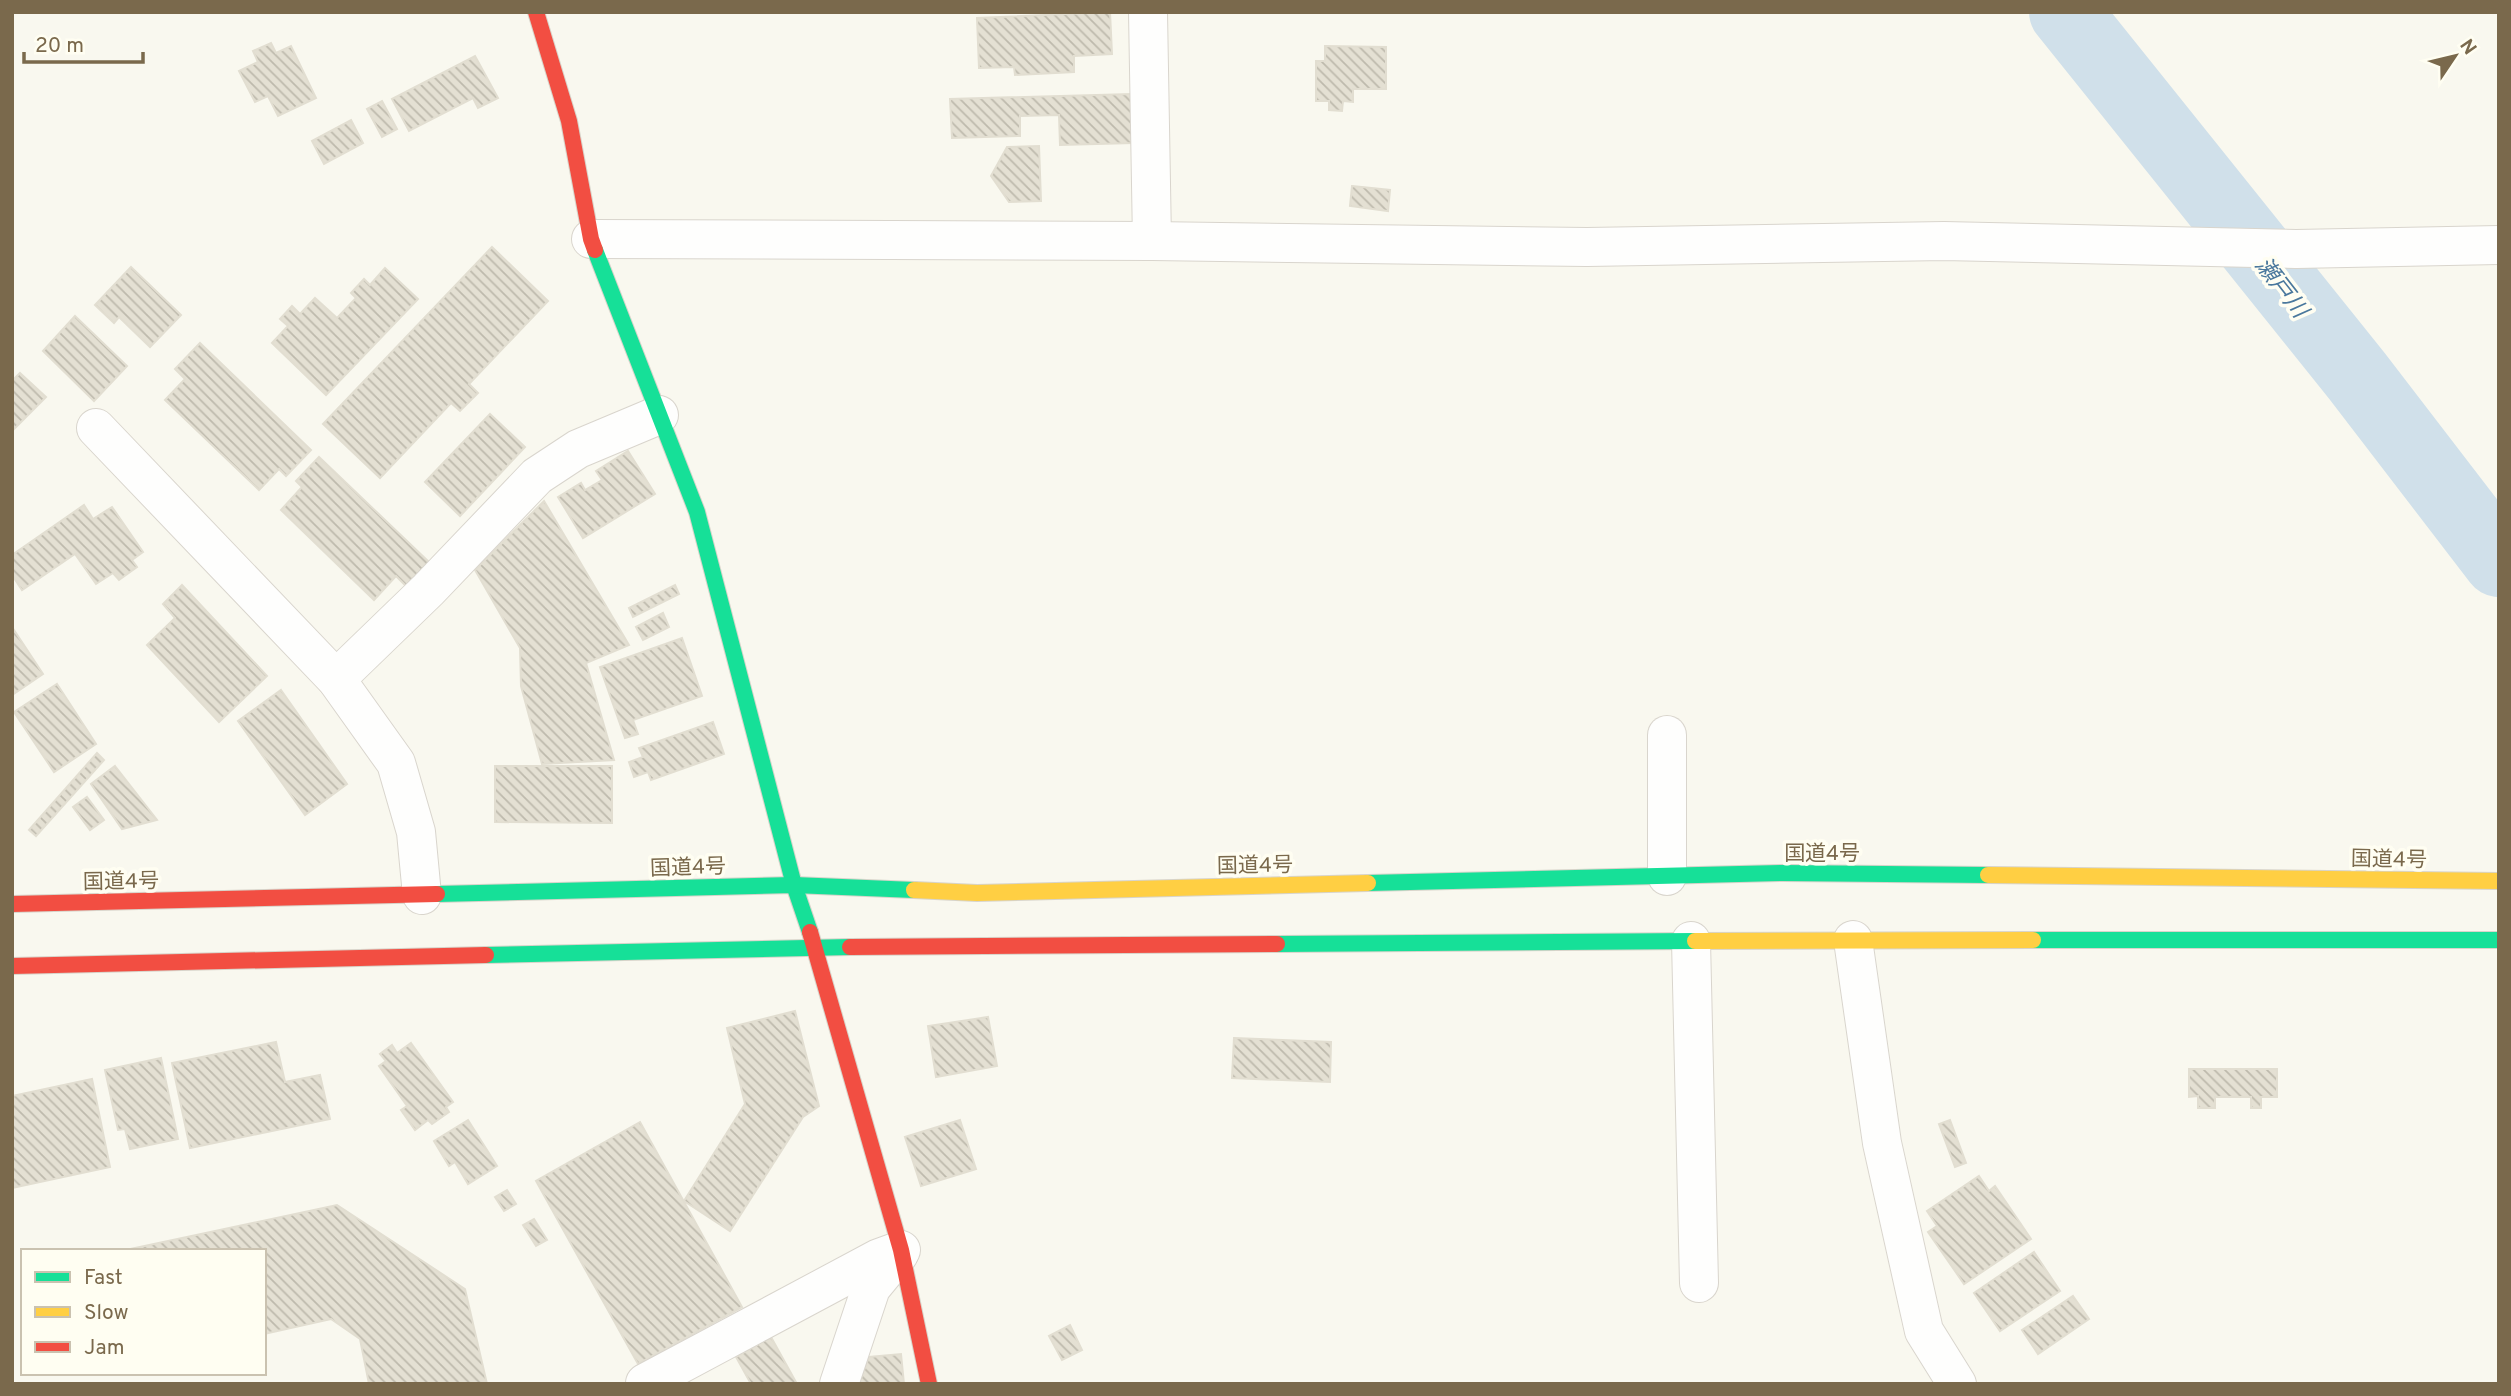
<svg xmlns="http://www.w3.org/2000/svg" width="2511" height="1396" font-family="Overpass,'Noto Sans JP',sans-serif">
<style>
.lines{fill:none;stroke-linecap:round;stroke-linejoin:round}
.river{stroke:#d0e0ea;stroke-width:72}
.building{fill:url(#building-back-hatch);stroke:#e2ded1;stroke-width:2}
.street-casing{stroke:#d9d5cd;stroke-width:40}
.fast-casing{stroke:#d8d4ca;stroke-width:18}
.slow-casing{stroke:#d8d4ca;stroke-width:18}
.jam-casing{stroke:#d8d4ca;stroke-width:18}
.street{stroke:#fefefd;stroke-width:38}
.fast{stroke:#16e098;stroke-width:16}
.slow{stroke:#ffcf43;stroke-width:16}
.jam{stroke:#f24e42;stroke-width:16}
.labels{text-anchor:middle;stroke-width:7;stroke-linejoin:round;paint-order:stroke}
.street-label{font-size:21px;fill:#7a694c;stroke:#fffef2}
.water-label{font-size:23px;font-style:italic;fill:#4a789d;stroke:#fffef2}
</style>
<defs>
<pattern id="building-back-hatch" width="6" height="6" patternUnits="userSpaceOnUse" patternTransform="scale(1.75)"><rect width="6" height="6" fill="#e4e0d3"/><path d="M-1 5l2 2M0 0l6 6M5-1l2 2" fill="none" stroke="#bebaad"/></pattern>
</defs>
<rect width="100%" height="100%" fill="#f9f8ef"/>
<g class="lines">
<polyline class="river" points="2065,12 2357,376 2499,561"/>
</g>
<g class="building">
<polygon points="1110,12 1112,54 1074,56 1074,72 1015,75 1014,67 979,68 977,18"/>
<polygon points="271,43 276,53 291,46 316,98 278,116 268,96 255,102 239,71 258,62 253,51"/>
<polygon points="1325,46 1386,47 1386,89 1353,89 1353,102 1343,101 1342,111 1329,110 1329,101 1316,101 1316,61 1325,61"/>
<polygon points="475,56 498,98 478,108 473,98 409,131 392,99"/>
<polygon points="1131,94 1133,143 1060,145 1059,115 1020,116 1020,136 952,138 950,99"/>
<polygon points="382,101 397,129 382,137 367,109"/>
<polygon points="351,120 363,143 324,164 312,141"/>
<polygon points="1039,146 1041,201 1009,202 991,176 1007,147"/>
<polygon points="1352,186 1390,190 1388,211 1350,206"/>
<polygon points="492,247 548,301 469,384 478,393 460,411 451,403 380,478 323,424"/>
<polygon points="131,267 181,315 150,347 119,317 114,323 95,305"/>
<polygon points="385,268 418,299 326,395 272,343 288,326 280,319 292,306 300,314 315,298 337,318 356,298 351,293 364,279 370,285"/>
<polygon points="75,316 127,366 94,401 43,351"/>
<polygon points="200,343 311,450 286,476 279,469 259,490 165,400 185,379 175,369"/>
<polygon points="20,373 46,397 12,431 12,381"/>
<polygon points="490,414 525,447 460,516 425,482"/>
<polygon points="628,451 655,494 583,538 558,497 581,483 585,490 602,480 596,471"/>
<polygon points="319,457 429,562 406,586 396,576 374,600 281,510 302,487 296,481"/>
<polygon points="544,501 629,645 586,663 614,760 542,764 521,686 520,648 475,570"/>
<polygon points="84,505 93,519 112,507 143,552 132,560 137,567 119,580 113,573 96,584 75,554 22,590 12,575 12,555"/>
<polygon points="182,585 267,676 219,722 147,645 175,618 163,604"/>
<polygon points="675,585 679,594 633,617 629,608"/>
<polygon points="663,613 669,627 643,640 636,627"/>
<polygon points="12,627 43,674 12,695"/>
<polygon points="682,638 702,696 633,720 638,734 625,738 600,667"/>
<polygon points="57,684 96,744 54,772 14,712"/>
<polygon points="281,690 347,784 305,815 238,721"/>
<polygon points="713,722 724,754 651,780 648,772 634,777 629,762 643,757 639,748"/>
<polygon points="97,753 104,760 36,836 29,830"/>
<polygon points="115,766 157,820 122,829 91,784"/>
<polygon points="495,766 612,766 612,823 495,822"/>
<polygon points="87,797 104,820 90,830 73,807"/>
<polygon points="795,1011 819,1106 803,1117 730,1231 684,1201 745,1104 727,1028"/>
<polygon points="988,1017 997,1066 936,1077 928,1026"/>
<polygon points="1234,1038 1331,1042 1330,1082 1232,1078"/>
<polygon points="276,1042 285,1082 320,1075 330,1119 190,1148 172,1063"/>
<polygon points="411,1043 453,1102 446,1107 449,1112 432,1124 428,1120 415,1130 401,1110 407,1106 379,1066 386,1061 380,1054 392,1045 397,1053"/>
<polygon points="161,1058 178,1139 130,1149 125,1129 118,1130 105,1070"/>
<polygon points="2189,1069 2277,1069 2277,1097 2261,1097 2261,1108 2251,1108 2251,1097 2215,1097 2215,1108 2198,1108 2198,1096 2189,1097"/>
<polygon points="92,1079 110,1167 12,1188 12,1096"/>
<polygon points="468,1120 497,1166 468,1184 455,1162 449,1166 434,1141"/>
<polygon points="960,1120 976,1169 921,1186 905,1137"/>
<polygon points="1950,1120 1966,1163 1955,1167 1939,1124"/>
<polygon points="640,1122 742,1307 638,1364 536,1181"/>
<polygon points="1979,1176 1989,1191 1995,1186 2031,1239 1964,1284 1928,1232 1937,1226 1927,1211"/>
<polygon points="507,1190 516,1204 504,1211 495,1197"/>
<polygon points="337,1205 465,1289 487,1384 369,1384 360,1339 331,1319 264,1334 264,1251 121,1251"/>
<polygon points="534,1219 547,1240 536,1246 523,1225"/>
<polygon points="2034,1252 2060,1291 2000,1331 1974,1293"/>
<polygon points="2073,1296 2089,1319 2038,1354 2022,1330"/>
<polygon points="1070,1325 1082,1350 1062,1360 1049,1336"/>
<polygon points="771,1337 797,1384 751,1384 736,1357"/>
<polygon points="901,1354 904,1384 859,1384 869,1357"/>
</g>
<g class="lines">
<defs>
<g id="street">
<polyline points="1148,12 1152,241"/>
<polyline points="591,239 1152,241 1587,247 1944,241 2296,249 2499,245"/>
<polyline points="96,428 336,679 396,763 416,832 422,895"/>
<polyline points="336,679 428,590 537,476 578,449 659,415"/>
<polyline points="1667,876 1667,735"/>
<polyline points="1853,940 1882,1143 1924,1331 1957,1384"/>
<polyline points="1691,941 1699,1283"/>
<polyline points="645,1383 879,1258 901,1250"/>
<polyline points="839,1384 871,1288 899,1254"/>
</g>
<g id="fast">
<polyline points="595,250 697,512 794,885 810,932"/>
<polyline points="1368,883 1783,873 1988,875"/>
<polyline points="437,894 794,885 914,890"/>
<polyline points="2033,940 2499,940"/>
<polyline points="1277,944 1695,941"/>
<polyline points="486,955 850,947"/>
</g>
<g id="slow">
<polyline points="1988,875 2499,881"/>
<polyline points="914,890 977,893 1368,883"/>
<polyline points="1695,941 2033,940"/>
</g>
<g id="jam">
<polyline points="536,12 569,121 591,239 595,250"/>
<polyline points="12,904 437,894"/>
<polyline points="810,932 901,1250 929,1384"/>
<polyline points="850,947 1277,944"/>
<polyline points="12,966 486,955"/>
</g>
</defs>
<use href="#street" class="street-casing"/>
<use href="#fast" class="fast-casing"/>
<use href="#slow" class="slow-casing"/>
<use href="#jam" class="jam-casing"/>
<use href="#street" class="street"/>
<use href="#fast" class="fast"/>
<use href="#slow" class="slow"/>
<use href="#jam" class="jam"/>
</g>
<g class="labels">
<g class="street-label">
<text x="1822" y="860">国道4号</text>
<text transform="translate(2389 859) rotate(1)" y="7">国道4号</text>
<text transform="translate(1255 865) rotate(-1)" y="7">国道4号</text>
<text transform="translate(688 867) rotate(-2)" y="7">国道4号</text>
<text transform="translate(121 881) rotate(-1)" y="7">国道4号</text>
</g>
<g class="water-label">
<text transform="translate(2282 287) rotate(52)" y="8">瀬戸川</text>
</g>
</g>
<rect width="2511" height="1396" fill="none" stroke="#7a694c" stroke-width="28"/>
<rect x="21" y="1249" width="245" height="126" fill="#fffef2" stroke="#cac2b0" stroke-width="2"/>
<rect x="35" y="1272" width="35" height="10" fill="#16e098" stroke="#cac2b0" stroke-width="2"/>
<text x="84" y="1284" font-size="21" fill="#7a694c">Fast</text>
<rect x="35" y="1307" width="35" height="10" fill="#ffcf43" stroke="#cac2b0" stroke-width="2"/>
<text x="84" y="1319" font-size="21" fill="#7a694c">Slow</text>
<rect x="35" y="1342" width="35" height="10" fill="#f24e42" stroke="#cac2b0" stroke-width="2"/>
<text x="84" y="1354" font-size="21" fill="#7a694c">Jam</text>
<g transform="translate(2455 56) rotate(55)" stroke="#fffef2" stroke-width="5" paint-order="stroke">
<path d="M0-5L12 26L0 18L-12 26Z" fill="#7a694c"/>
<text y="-10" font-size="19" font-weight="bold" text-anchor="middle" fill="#7a694c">N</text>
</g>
<path d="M24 52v10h119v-10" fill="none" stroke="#7a694c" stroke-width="3.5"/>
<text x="35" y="52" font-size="21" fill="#7a694c" stroke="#fffef2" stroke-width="5" paint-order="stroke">20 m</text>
</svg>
